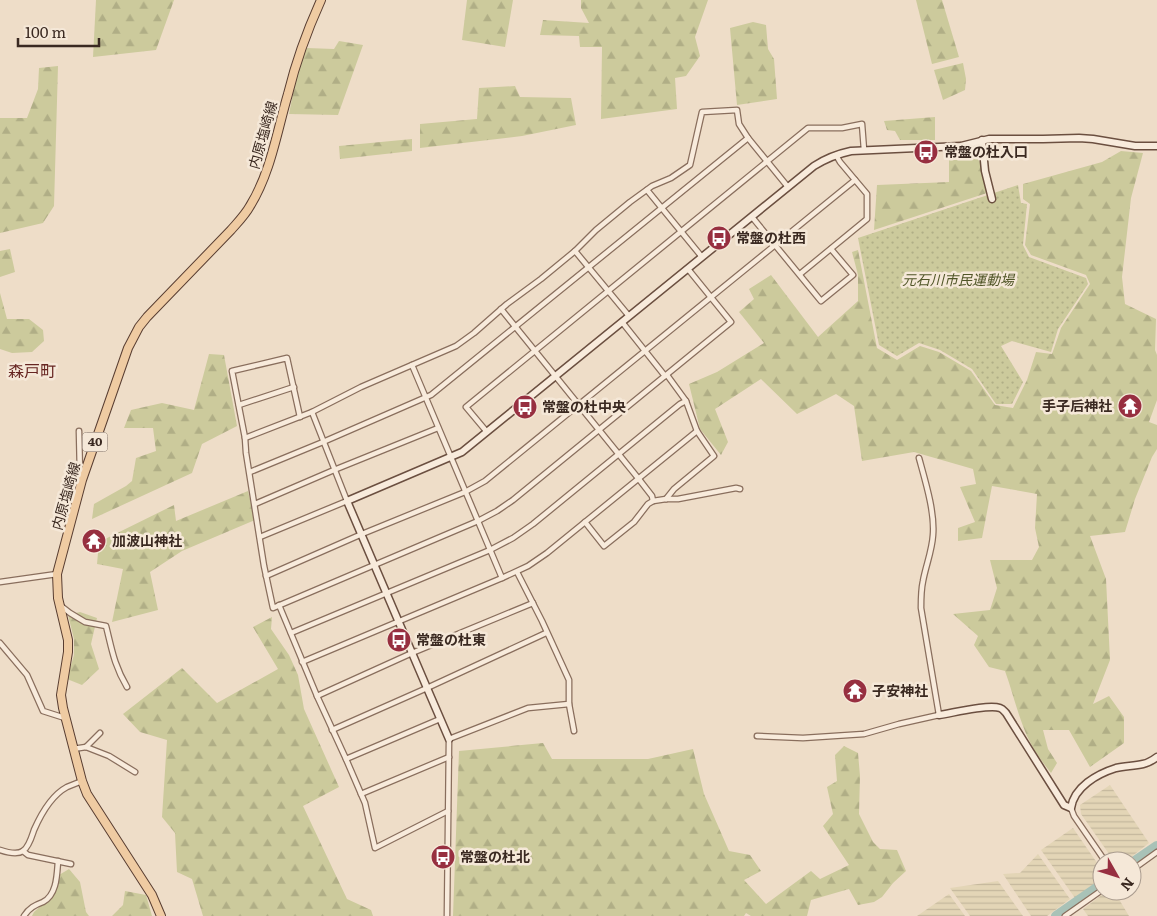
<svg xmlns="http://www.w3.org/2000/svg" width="1157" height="916" font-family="Literata,'Noto Sans JP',serif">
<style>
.farmland{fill:url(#farmland-rules)}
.green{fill:url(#green-dots)}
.forest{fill:url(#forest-firs)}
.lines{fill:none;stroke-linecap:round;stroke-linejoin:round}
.river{stroke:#a9c2b7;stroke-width:10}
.street-casing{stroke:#896e5d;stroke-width:7}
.secondary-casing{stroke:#6b4f40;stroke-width:9}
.primary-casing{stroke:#583d31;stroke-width:10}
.street{stroke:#f8ebdc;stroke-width:4.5}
.secondary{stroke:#f8ebdc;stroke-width:6}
.primary{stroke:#efcba2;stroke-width:8}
.labels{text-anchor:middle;stroke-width:5;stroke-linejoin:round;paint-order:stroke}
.shield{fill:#f5e8d8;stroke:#726258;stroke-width:1}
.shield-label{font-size:12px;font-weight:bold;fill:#3a2921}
.street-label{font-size:14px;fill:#3a2921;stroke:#f5e8d8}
.poi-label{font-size:14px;font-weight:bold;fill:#3a2921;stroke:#f5e8d8;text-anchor:start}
.park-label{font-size:14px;font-style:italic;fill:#515628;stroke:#f5e8d8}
.quarter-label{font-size:16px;fill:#662521;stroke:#f5e8d8}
</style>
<defs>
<pattern id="farmland-rules" width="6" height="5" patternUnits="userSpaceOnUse" patternTransform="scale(1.25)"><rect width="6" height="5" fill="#e3d5b6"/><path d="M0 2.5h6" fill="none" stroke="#c4b79c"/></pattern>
<pattern id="green-dots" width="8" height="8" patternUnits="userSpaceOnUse" patternTransform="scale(1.25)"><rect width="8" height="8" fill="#ccca9c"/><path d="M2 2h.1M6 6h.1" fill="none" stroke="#b0ae86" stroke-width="1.8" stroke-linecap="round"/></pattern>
<pattern id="forest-firs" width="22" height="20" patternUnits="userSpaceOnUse" patternTransform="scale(1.25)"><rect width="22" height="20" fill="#ccca9c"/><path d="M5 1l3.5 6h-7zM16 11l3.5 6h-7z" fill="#b0ae86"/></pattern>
</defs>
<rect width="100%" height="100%" fill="#eeddc8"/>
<g class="farmland">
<polygon points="1110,785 1149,843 1126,861 1114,861 1081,814 1080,805"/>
<polygon points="1073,828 1102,870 1102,878 1075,898 1041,850"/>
<polygon points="1038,854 1070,899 1047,916 1031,916 1003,874 1020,873"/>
<polygon points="998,881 1023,916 970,916 950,888"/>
<polygon points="1107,891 1114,891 1129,916 1088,916 1083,909"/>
<polygon points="949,894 965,916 917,916"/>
</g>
<polygon class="green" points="1018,185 1021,203 1027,204 1023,245 1029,257 1086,278 1088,284 1058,329 1051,352 1012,341 1001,346 1023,382 1012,404 996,404 972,369 940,350 919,343 897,356 879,345 858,238"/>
<g class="forest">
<polygon points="96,0 174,0 156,50 93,57"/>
<polygon points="467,0 513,0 505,47 462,40"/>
<polygon points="581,0 708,0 695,37 700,56 686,76 675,78 677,109 601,119 602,47 580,47 579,36 540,35 543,20 589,23 581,8"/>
<polygon points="916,0 942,0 959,57 932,64"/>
<polygon points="753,22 766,25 768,49 774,59 777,99 737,105 730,28"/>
<polygon points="339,41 363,45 338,115 289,114 299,63 307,48 334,49"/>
<polygon points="963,63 966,79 965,90 943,100 934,70"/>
<polygon points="58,66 54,206 43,223 0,233 0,118 27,118 38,89 39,68"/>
<polygon points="515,86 520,97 571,98 576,125 522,136 420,148 420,124 477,119 479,88"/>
<polygon points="935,117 935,140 900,140 895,131 887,130 884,121"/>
<polygon points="412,139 412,151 340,159 339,146"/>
<path d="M1121,151L1143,153L1131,198L1122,277L1125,304L1156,319L1155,350L1157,355V400L1149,422L1157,425V449L1152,457L1135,499L1125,532L1090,536L1106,579L1110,660L1093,704L1109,696L1124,717V743L1090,767L1069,730H1043L1048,749L1057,763L1051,773C1044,764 1036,754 1031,744C1019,721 1014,696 1005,671L989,667L974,645L978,636L953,614L990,610L997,588L990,560H1032L1039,547L1035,528L1037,494L992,486L982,538L958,541V528L975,522L960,487L976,484L973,469L914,452L862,461L854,406L836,394L797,414L761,379L715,409L728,442L721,455L700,429L689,384L717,372L764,343L739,312L754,299L749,289L771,275L818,337L858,301V275L852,252L858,250L877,348L897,360L920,346L939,352L971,371L995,405L1013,408L1027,380L1036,352L1052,354L1061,328L1090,284L1086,275L1031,255L1025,245L1030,204L1023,199V184L1102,162Z"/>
<polygon points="978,154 987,193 874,230 877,185 949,182 949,159"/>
<polygon points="10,249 15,272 0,277 0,251"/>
<polygon points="0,293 7,319 29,319 43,330 44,341 32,352 12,353 0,349"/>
<polygon points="209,354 224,355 237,426 202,444 192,473 92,519 94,504 126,486 132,481 136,458 156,451 153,428 124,428 131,410 162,403 194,410"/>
<polygon points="248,491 255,520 182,551 150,572 158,610 112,622 123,569 97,564 99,542 174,505 176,521"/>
<polygon points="80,612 97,618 91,644 99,669 82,685 67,679 74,655 74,639 68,615"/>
<polygon points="272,617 271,629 289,655 298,675 304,709 339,787 303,806 347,899 371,910 373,916 203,916 192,879 177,872 175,833 162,817 167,740 140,732 123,714 182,668 217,703 278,669 253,627"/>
<polygon points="543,743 552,759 648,759 693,749 704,794 729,851 750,855 761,871 744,880 766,904 811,871 820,879 849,865 823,826 833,814 827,787 837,781 835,755 844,746 858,753 860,776 859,814 873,842 880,849 897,850 906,871 893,883 882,897 874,902 858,905 849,889 811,900 807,916 751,916 746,913 744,916 453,916 459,751"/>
<polygon points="69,869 80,882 86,912 89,916 32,916 34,912 52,896 59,875"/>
<polygon points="125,891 146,895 152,916 112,916 123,905"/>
</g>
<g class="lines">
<g class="river">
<polyline points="1132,863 1157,846"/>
<polyline points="1056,916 1102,884"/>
</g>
<defs>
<g id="street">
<polyline points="647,190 702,257"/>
<polyline points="752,217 821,301 853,275 831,249"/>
<polyline points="575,251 629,316"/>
<polyline points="800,274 867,219 867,194 840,162 836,155"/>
<polyline points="501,309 638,478 652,496 653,501"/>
<polyline points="622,322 665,376"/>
<polyline points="412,365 502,578"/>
<polyline points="239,405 294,387"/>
<polyline points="300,417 287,358 232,371 245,438 246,453 264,566 273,608 478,521 497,511 513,500 731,322 688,269"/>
<polyline points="79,431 80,475 81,479"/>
<polyline points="487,432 466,407 808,128 842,128 862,124 864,150"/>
<polyline points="245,438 312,412 361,387 456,346 474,333 507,304 541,279 575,251 596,230 630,202 652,186 671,178 690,165 702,112 737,110 739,124 748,138 788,187"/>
<polyline points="250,472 323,442 431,395 748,138"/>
<polyline points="666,499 674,489 714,456 697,431 686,401 667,375"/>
<polyline points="255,504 334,470 438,428"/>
<polyline points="585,522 604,546 634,522 648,504 653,501 666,499 678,499 736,488 740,489"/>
<polyline points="260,537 347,501 312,412"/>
<polyline points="517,572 542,621 569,680 569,704 574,731"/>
<polyline points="266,576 362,534 465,492 485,481 855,180"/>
<polyline points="0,582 57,574"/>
<polyline points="279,605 317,696 346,759 365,803 375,848 448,811"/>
<path d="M61,606L70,613L85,622L106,626C112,650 114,665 127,687"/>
<polyline points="291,633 490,550 513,538 533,524 680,404 686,401"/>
<polyline points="0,643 27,675 43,711 65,718"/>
<polyline points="302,662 502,578 528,566 547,553 697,431"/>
<polyline points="317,696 412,653 533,603"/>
<polyline points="332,730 427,688 546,633"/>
<path d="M757,736L803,738L864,734L899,724L939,715L921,608C921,599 921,590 923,581C926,565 932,551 933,535C935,512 925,480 919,458"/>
<polyline points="86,747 100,733"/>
<polyline points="73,749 86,747 109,756 135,772"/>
<polyline points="346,759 440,719"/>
<polyline points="361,794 449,757"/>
<polyline points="1071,808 1074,816 1105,861"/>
<path d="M0,850C6,852 17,855 23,851C29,847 32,836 34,830C41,814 52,795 67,787C72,785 77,783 82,781"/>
<polyline points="23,851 28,855 71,864"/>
<polyline points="1132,870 1157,852"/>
<path d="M24,916C29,908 35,905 43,902C57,895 57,874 58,861"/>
<polyline points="447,916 449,739 528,708 569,704"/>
<polyline points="1065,916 1102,890"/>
</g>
<g id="secondary">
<polyline points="982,140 985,171 992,199"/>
<path d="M939,715C953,713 988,704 1000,708C1003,709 1004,711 1006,713L1064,805L1071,808C1074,787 1097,774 1116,768C1125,766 1134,766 1143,764C1148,763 1153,760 1157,757"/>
<path d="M449,739L427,688L347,501L462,452L814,166C825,159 837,154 851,151L961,146L989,139H1043L1079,138L1093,139L1135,146H1157"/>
</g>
<path id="primary" d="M161,916L152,895L87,794L82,781L63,708L61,695L68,652V640L58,598L57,574L82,480L128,348L139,327L147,317L231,230C238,222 245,215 250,206C271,172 277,131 288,94C296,61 307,31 321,0"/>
</defs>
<use href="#street" class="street-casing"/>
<use href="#secondary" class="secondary-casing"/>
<use href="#primary" class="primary-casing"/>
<use href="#street" class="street"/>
<use href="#secondary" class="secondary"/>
<use href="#primary" class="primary"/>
</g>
<defs>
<symbol id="bus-disc" viewBox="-11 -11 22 22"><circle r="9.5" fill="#972f40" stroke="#f5e8d8"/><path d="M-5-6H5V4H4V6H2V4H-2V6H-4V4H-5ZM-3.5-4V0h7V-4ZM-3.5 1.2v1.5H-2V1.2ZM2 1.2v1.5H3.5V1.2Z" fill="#fff"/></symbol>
<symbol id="temple-disc" viewBox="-11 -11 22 22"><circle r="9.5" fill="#972f40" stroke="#f5e8d8"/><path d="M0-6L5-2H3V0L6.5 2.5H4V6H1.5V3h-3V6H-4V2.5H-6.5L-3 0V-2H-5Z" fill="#fff"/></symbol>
</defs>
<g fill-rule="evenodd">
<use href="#bus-disc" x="912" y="138" width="28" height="28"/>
<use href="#bus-disc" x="705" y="224" width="28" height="28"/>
<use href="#temple-disc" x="1116" y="392" width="28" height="28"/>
<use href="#bus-disc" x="511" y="393" width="28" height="28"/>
<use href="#temple-disc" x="80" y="527" width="28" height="28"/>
<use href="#bus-disc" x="385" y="626" width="28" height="28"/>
<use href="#temple-disc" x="841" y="677" width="28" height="28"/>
<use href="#bus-disc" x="429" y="843" width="28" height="28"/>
</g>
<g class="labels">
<rect class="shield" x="82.5" y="432.5" width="25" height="19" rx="4"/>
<g class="shield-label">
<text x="95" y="446">40</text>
</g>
<g class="street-label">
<text transform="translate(263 135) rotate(-74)" y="5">内原塩崎線</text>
<text transform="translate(66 496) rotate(-74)" y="5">内原塩崎線</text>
</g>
<g class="poi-label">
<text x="944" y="157">常盤の杜入口</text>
<text x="736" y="243">常盤の杜西</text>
<text x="1112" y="411" text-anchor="end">手子后神社</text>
<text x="542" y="412">常盤の杜中央</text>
<text x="112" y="546">加波山神社</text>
<text x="416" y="645">常盤の杜東</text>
<text x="872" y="696">子安神社</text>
<text x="460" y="862">常盤の杜北</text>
</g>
<g class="park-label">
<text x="958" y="285">元石川市民運動場</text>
</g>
<g class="quarter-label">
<text x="32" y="377">森戸町</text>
</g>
</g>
<g transform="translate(1117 876) rotate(129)"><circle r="24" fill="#f5e8d8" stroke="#aa9c8f"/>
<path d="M0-4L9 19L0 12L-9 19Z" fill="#972f40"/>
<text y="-8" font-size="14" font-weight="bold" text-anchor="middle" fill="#3a2921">N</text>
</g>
<path d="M18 38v8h81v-8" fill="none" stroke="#3a2921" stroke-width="2.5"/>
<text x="25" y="38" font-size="15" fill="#3a2921" stroke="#f5e8d8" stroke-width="4" paint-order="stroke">100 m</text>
</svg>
